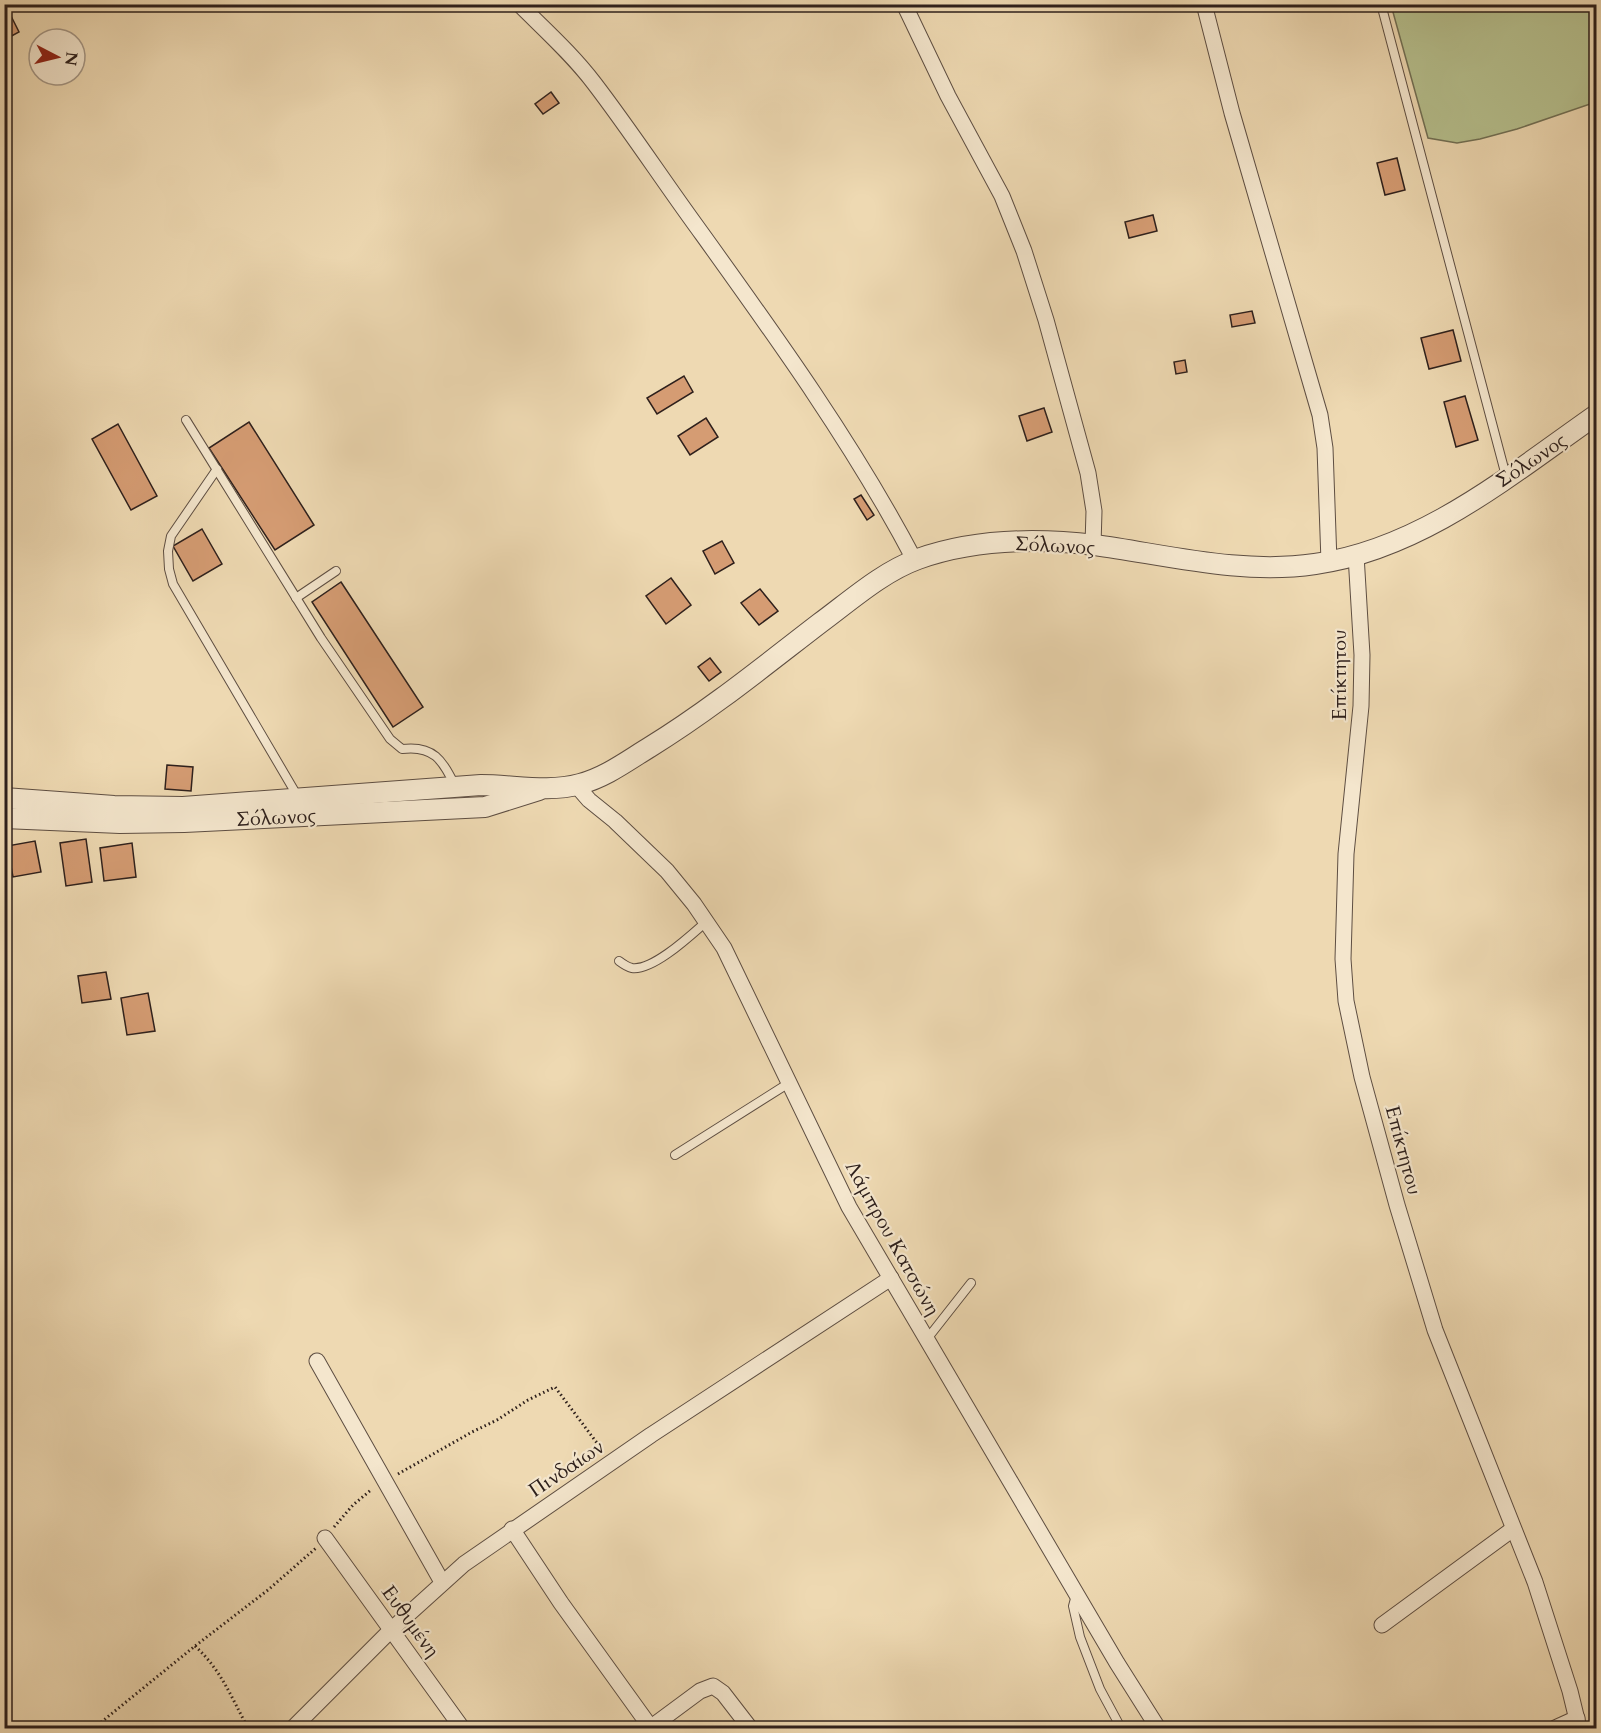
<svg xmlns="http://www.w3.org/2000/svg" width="1601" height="1733" font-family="Cardo,serif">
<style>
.green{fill:#b6c08e;stroke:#727055;stroke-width:1.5}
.building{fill:#d59c73;stroke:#2e201c;stroke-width:1.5}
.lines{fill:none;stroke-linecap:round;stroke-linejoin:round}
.service-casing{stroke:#5e4e42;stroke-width:10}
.minor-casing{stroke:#5e4e42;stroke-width:17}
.tertiary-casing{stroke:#5e4e42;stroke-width:22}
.path{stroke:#2e201c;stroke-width:3;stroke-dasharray:1.5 3;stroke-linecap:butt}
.service{stroke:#f4e6cd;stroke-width:8}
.minor{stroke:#f4e6cd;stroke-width:15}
.tertiary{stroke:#f4e6cd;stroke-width:20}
.labels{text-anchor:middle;stroke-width:4.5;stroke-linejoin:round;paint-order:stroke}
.street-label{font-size:20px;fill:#2e201c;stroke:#f4e6cd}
</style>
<rect width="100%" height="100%" fill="#eed9b2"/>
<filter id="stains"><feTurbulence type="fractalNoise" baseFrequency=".00333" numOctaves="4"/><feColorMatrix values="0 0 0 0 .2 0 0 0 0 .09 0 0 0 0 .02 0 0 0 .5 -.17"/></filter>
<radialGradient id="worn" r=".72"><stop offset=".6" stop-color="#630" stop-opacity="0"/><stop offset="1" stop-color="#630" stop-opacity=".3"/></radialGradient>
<polygon class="green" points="1391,5 1592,5 1596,21 1596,102 1517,129 1480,139 1457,143 1428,138"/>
<g class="building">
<polygon points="11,16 19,32 6,39 4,19"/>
<polygon points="551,92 559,103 543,114 535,104"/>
<polygon points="1397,158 1405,190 1385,195 1377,163"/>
<polygon points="1153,215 1157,231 1129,238 1125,222"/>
<polygon points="1252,311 1255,323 1232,327 1230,315"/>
<polygon points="1453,330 1461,361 1429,369 1421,338"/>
<polygon points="1185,360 1187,372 1176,374 1174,362"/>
<polygon points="684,376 693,392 657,414 647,398"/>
<polygon points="1465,396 1478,440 1456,447 1444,402"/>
<polygon points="1044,408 1052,432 1027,441 1019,416"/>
<polygon points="706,418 718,437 690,455 678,436"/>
<polygon points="249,422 314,525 275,550 209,448"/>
<polygon points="118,424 157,496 131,510 92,439"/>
<polygon points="861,495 874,515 867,520 854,499"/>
<polygon points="202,529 222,564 193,581 173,546"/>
<polygon points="722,541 734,563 715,574 703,551"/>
<polygon points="671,578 691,605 666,624 646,596"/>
<polygon points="341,582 423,707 393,727 312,602"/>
<polygon points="760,589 778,611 759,625 741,603"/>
<polygon points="710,658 721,672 709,681 698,667"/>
<polygon points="167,765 193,767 191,791 165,789"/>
<polygon points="86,839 92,882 66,886 60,843"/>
<polygon points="35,841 41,872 13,877 7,846"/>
<polygon points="132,843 136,877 104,881 100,848"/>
<polygon points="106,972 111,999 82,1003 78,976"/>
<polygon points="148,993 155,1031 127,1035 121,998"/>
</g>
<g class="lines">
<defs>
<g id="service">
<polyline points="1381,4 1506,476"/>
<path d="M186,420L321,638L390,739L402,749C433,745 443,760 455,786"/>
<polyline points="217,469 171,536 168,551 169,569 173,584 298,797"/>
<polyline points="296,598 336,571"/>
<path d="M619,961C623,964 627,967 632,968C653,971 691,935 707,921"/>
<polyline points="675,1155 789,1083"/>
<polyline points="927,1339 971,1283"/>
<polyline points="1076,1595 1073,1606 1080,1637 1100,1689 1121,1728"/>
</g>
<g id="minor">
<path d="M519,4C545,30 572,54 594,83C630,130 662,179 697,227C774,334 853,443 915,561"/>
<polyline points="904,4 948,96 1002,196 1024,251 1046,320 1088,473 1094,511 1093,545"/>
<polyline points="1204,4 1232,113 1320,415 1325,448 1329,562"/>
<polyline points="1356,555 1362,655 1361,706 1346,854 1343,959 1346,1001 1362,1077 1397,1205 1435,1330 1535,1582 1570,1691 1579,1728"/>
<polyline points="576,785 589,800 615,821 667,871 694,904 724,948 849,1207 1117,1663 1158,1728"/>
<polyline points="317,1361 442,1582"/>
<polyline points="512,1529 561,1603 651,1728"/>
<polyline points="325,1538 462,1728"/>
<polyline points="1382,1625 1513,1529"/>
<polyline points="293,1728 392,1629 464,1564 651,1435 891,1278"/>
<polyline points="650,1728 700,1691 713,1686 723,1693 750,1728"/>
<polyline points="1555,1728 1577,1718"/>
</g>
<g id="tertiary">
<path d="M4,798L114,806L183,807L481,785C514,785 548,793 580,784C606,777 627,761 650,747C710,710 764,666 820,623C850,601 882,572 918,559C974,539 1036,538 1095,545C1167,555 1242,575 1315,564C1422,549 1510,475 1596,415"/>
<polyline points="4,818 120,823 184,822 485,807 539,790"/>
</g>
</defs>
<use href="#service" class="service-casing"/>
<use href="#minor" class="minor-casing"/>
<use href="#tertiary" class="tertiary-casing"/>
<g class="path">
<polyline points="398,1474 472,1432 497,1420 528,1400 555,1387 603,1451"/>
<polyline points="334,1527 353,1505 371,1490"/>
<path d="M195,1646C222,1671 231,1697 248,1728"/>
<polyline points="94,1728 195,1646 268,1590 316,1548"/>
</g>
<use href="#service" class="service"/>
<use href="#minor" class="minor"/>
<use href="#tertiary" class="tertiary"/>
</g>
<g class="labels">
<g class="street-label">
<text transform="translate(1531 460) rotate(-34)" y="7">Σόλωνος</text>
<text transform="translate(1055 545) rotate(3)" y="7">Σόλωνος</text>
<text transform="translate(1339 675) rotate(-90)" y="7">Επίκτητου</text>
<text transform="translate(276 817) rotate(-3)" y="7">Σόλωνος</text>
<text transform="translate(1404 1150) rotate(75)" y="7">Επίκτητου</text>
<text transform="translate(893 1238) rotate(61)" y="7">Λάμπρου Κατσώνη</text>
<text transform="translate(566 1468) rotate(-34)" y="7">Πινδαίων</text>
<text transform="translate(411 1621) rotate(54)" y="7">Ευθυμένη</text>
</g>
</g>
<rect width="1601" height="1733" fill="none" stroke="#eed9b2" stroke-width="24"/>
<rect x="6" y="6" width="1589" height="1721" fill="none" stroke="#2e201c" stroke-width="3"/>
<rect x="12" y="12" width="1577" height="1709" fill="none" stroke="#2e201c" stroke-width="1.5"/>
<g transform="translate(57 57) rotate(97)"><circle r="28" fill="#f4e6cd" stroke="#a59786" stroke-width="1.5"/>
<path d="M0-4.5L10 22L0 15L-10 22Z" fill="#8f2418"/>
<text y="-9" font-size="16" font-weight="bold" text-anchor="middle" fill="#2e201c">N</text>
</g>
<rect width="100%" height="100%" filter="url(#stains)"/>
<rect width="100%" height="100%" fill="url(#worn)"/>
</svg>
